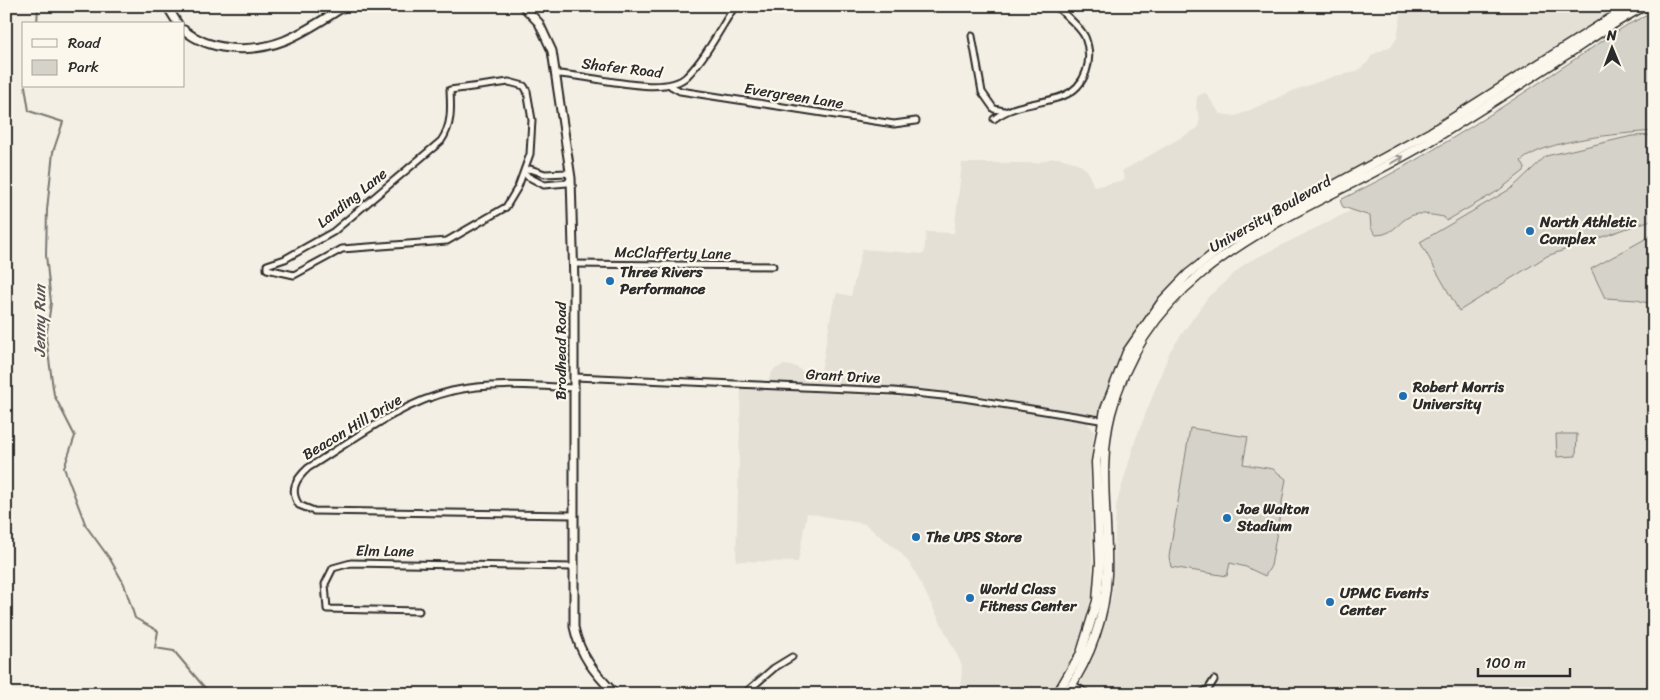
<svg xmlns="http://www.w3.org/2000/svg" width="1660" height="700" font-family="Sriracha,sans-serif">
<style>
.built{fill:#e4e0d6}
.green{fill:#d5d2c9;stroke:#807e7a}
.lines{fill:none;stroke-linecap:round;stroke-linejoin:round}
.stream{stroke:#787772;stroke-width:2}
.street-casing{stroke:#2b2b2b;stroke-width:9}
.secondary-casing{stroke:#2b2b2b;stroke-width:11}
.primary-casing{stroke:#2b2b2b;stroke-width:11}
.street{stroke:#fbf7ec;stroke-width:5}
.secondary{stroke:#fbf7ec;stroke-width:7}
.primary{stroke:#fbf7ec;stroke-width:8}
.oneway{stroke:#93918c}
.poi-dot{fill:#1f6fb2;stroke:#fbf7ec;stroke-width:2}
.labels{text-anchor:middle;stroke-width:4.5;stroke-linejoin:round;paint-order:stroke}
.street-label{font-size:15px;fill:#2b2b2b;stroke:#fbf7ec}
.poi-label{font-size:15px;font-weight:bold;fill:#2b2b2b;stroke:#fbf7ec;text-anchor:start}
.water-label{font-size:16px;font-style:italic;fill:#585755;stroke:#fbf7ec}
</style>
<rect width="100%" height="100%" fill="#f3efe4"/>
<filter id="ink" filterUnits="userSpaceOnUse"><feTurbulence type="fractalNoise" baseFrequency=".02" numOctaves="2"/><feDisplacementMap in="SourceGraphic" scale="10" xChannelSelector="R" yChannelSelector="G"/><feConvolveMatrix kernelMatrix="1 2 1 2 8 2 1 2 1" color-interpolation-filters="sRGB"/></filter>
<g filter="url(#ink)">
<g class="built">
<polygon points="1411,6 1630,6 1478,103 1237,237 1163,300 1102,420 963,398 766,384 774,369 784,365 797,367 811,379 820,377 833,304 837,293 851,296 862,249 924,254 926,232 954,233 962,163 1037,163 1052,158 1060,158 1077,163 1087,170 1094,187 1125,180 1122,171 1198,128 1200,118 1196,108 1197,97 1201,94 1206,93 1220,114 1236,116 1295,90 1335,76 1356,72 1368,62 1372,55 1391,46 1397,37 1401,15 1405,7"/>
<polygon points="1654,123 1654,694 965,694 961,684 962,665 913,568 901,553 865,524 807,513 798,562 736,561 741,387 959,401 1086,421 1094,431 1090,467 1093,590 1081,638 1070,660 1076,663 1068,678 1080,686 1112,597 1116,506 1135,441 1170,351 1208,297 1246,263 1422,175"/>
</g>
<g class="green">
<path d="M1654,12V131C1619,134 1547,139 1521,161L1525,168L1524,171L1498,191L1446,221L1444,217C1438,216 1422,213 1417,214C1399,217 1397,235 1376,235L1371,228L1370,216L1343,207L1341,203L1342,199C1442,151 1534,85 1627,25Z"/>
<polygon points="1654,135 1654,219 1547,256 1459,311 1420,242 1512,188 1546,156 1632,136"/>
<polygon points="1654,234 1654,305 1637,300 1605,298 1591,269"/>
<polygon points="1190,428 1248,437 1243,464 1273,469 1286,479 1271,566 1265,576 1246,567 1230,563 1227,576 1171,567 1169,557"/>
<polygon points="1556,434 1577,434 1576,456 1557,457"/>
</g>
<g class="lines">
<g class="stream">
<polyline points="37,24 38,6"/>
<polyline points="25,86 29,111 63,122 53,152 47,210 46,255 51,303 46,338 54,395 75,436 64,468 86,526 110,559 124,584 135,618 158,631 155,648 174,651 210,694"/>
</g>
<defs>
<g id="street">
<polyline points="972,36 982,92 994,109 1004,111"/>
<path d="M556,74C588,74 665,99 687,76C706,57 720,29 735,6"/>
<path d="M509,82L524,86L527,91L532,120L530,154L518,187L506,207L447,241L342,249L294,275L267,269V265L285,259L333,232L441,141C452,125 451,109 450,90Z"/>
<polyline points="671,86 680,91 894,124 916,121"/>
<path d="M994,119C1015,103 1039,105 1063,96C1086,87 1094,60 1085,37C1080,26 1065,15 1056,6"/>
<polygon points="530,169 545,174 567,173 571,178 567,183 544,185 527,176 525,171"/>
<polyline points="573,264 773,266"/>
<polyline points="575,377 894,391 963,398 1106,421"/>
<path d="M574,515L314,511L299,505C289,490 296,479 308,468C353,440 400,403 452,391C491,382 535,386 575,388"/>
<polyline points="419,611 327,609 325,584 333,568 351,563 573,567"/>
<polyline points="1072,684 1088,694"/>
<polyline points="744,694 774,668 792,657"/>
<polyline points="1201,694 1209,688 1214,680"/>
</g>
<g id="secondary">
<polyline points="167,6 178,24"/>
<path d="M523,6L539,23L552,51L571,178L574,284V627C580,656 595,673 615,694"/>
<path d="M184,30C197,41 212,46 229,48C278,53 306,30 345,6"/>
</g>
<g id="primary">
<polyline points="1057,694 1081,653 1097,601 1100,563 1096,462 1105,409 1127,352 1163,300 1188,274 1226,244 1431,132 1630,6"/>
<path d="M1066,694C1090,658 1105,618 1107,575C1109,520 1097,467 1111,413C1152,252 1312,214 1437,137C1480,110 1523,83 1566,55C1592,38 1617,20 1645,6"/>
</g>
</defs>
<use href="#street" class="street-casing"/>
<use href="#secondary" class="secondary-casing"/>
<use href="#primary" class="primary-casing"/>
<use href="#street" class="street"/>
<use href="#secondary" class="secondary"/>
<use href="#primary" class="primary"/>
</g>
<defs><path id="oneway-shaft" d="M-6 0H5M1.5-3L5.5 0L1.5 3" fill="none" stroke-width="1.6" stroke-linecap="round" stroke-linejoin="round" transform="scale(1.25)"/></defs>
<use class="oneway" href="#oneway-shaft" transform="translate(1397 160) rotate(-29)"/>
</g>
<g class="poi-dot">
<circle cx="1530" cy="231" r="5"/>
<circle cx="610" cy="281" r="5"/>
<circle cx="1403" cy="396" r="5"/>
<circle cx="1227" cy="518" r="5"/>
<circle cx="916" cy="537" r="5"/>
<circle cx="970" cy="598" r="5"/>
<circle cx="1330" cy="602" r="5"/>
</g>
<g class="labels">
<g class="street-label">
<text transform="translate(622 68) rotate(7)" y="5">Shafer Road</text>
<text transform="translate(794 96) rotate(9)" y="5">Evergreen Lane</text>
<text transform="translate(352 198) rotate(-39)" y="5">Landing Lane</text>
<text transform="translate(1270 214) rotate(-30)" y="5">University Boulevard</text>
<text transform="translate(673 253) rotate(1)" y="5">McClafferty Lane</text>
<text transform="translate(561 351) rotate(-90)" y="5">Brodhead Road</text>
<text transform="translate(843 376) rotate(3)" y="5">Grant Drive</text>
<text transform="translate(352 427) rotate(-31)" y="5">Beacon Hill Drive</text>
<text transform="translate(385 551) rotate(1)" y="5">Elm Lane</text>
</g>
<g class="poi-label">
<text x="1540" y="227">North Athletic<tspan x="1540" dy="17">Complex</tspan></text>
<text x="620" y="277">Three Rivers<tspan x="620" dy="17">Performance</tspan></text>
<text x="1413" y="392">Robert Morris<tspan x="1413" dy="17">University</tspan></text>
<text x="1237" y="514">Joe Walton<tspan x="1237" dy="17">Stadium</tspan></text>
<text x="926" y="542">The UPS Store</text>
<text x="980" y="594">World Class<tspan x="980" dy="17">Fitness Center</tspan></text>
<text x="1340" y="598">UPMC Events<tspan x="1340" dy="17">Center</tspan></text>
</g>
<g class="water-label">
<text transform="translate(39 321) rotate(-90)" y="6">Jenny Run</text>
</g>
</g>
<rect width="1660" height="700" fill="none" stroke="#fbf7ec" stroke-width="25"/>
<rect x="12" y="12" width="1635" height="675" fill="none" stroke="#2b2b2b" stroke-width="2" filter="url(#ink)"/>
<rect x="22" y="22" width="162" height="65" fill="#fbf7ec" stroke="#a8a59f"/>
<rect x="32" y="39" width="25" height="8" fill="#fbf7ec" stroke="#a8a59f"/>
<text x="68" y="48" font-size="15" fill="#2b2b2b">Road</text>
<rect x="32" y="60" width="25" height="15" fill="#d5d2c9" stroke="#a8a59f"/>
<text x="68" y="72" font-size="15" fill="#2b2b2b">Park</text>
<g transform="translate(1612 48) rotate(359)" stroke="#fbf7ec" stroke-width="4" paint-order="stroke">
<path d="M0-4L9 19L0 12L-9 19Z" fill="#2b2b2b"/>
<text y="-8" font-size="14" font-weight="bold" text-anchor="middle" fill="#2b2b2b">N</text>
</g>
<path d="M1478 668v8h92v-8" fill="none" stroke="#2b2b2b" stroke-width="2.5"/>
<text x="1485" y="668" font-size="15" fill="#2b2b2b" stroke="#fbf7ec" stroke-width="4" paint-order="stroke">100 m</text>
</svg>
